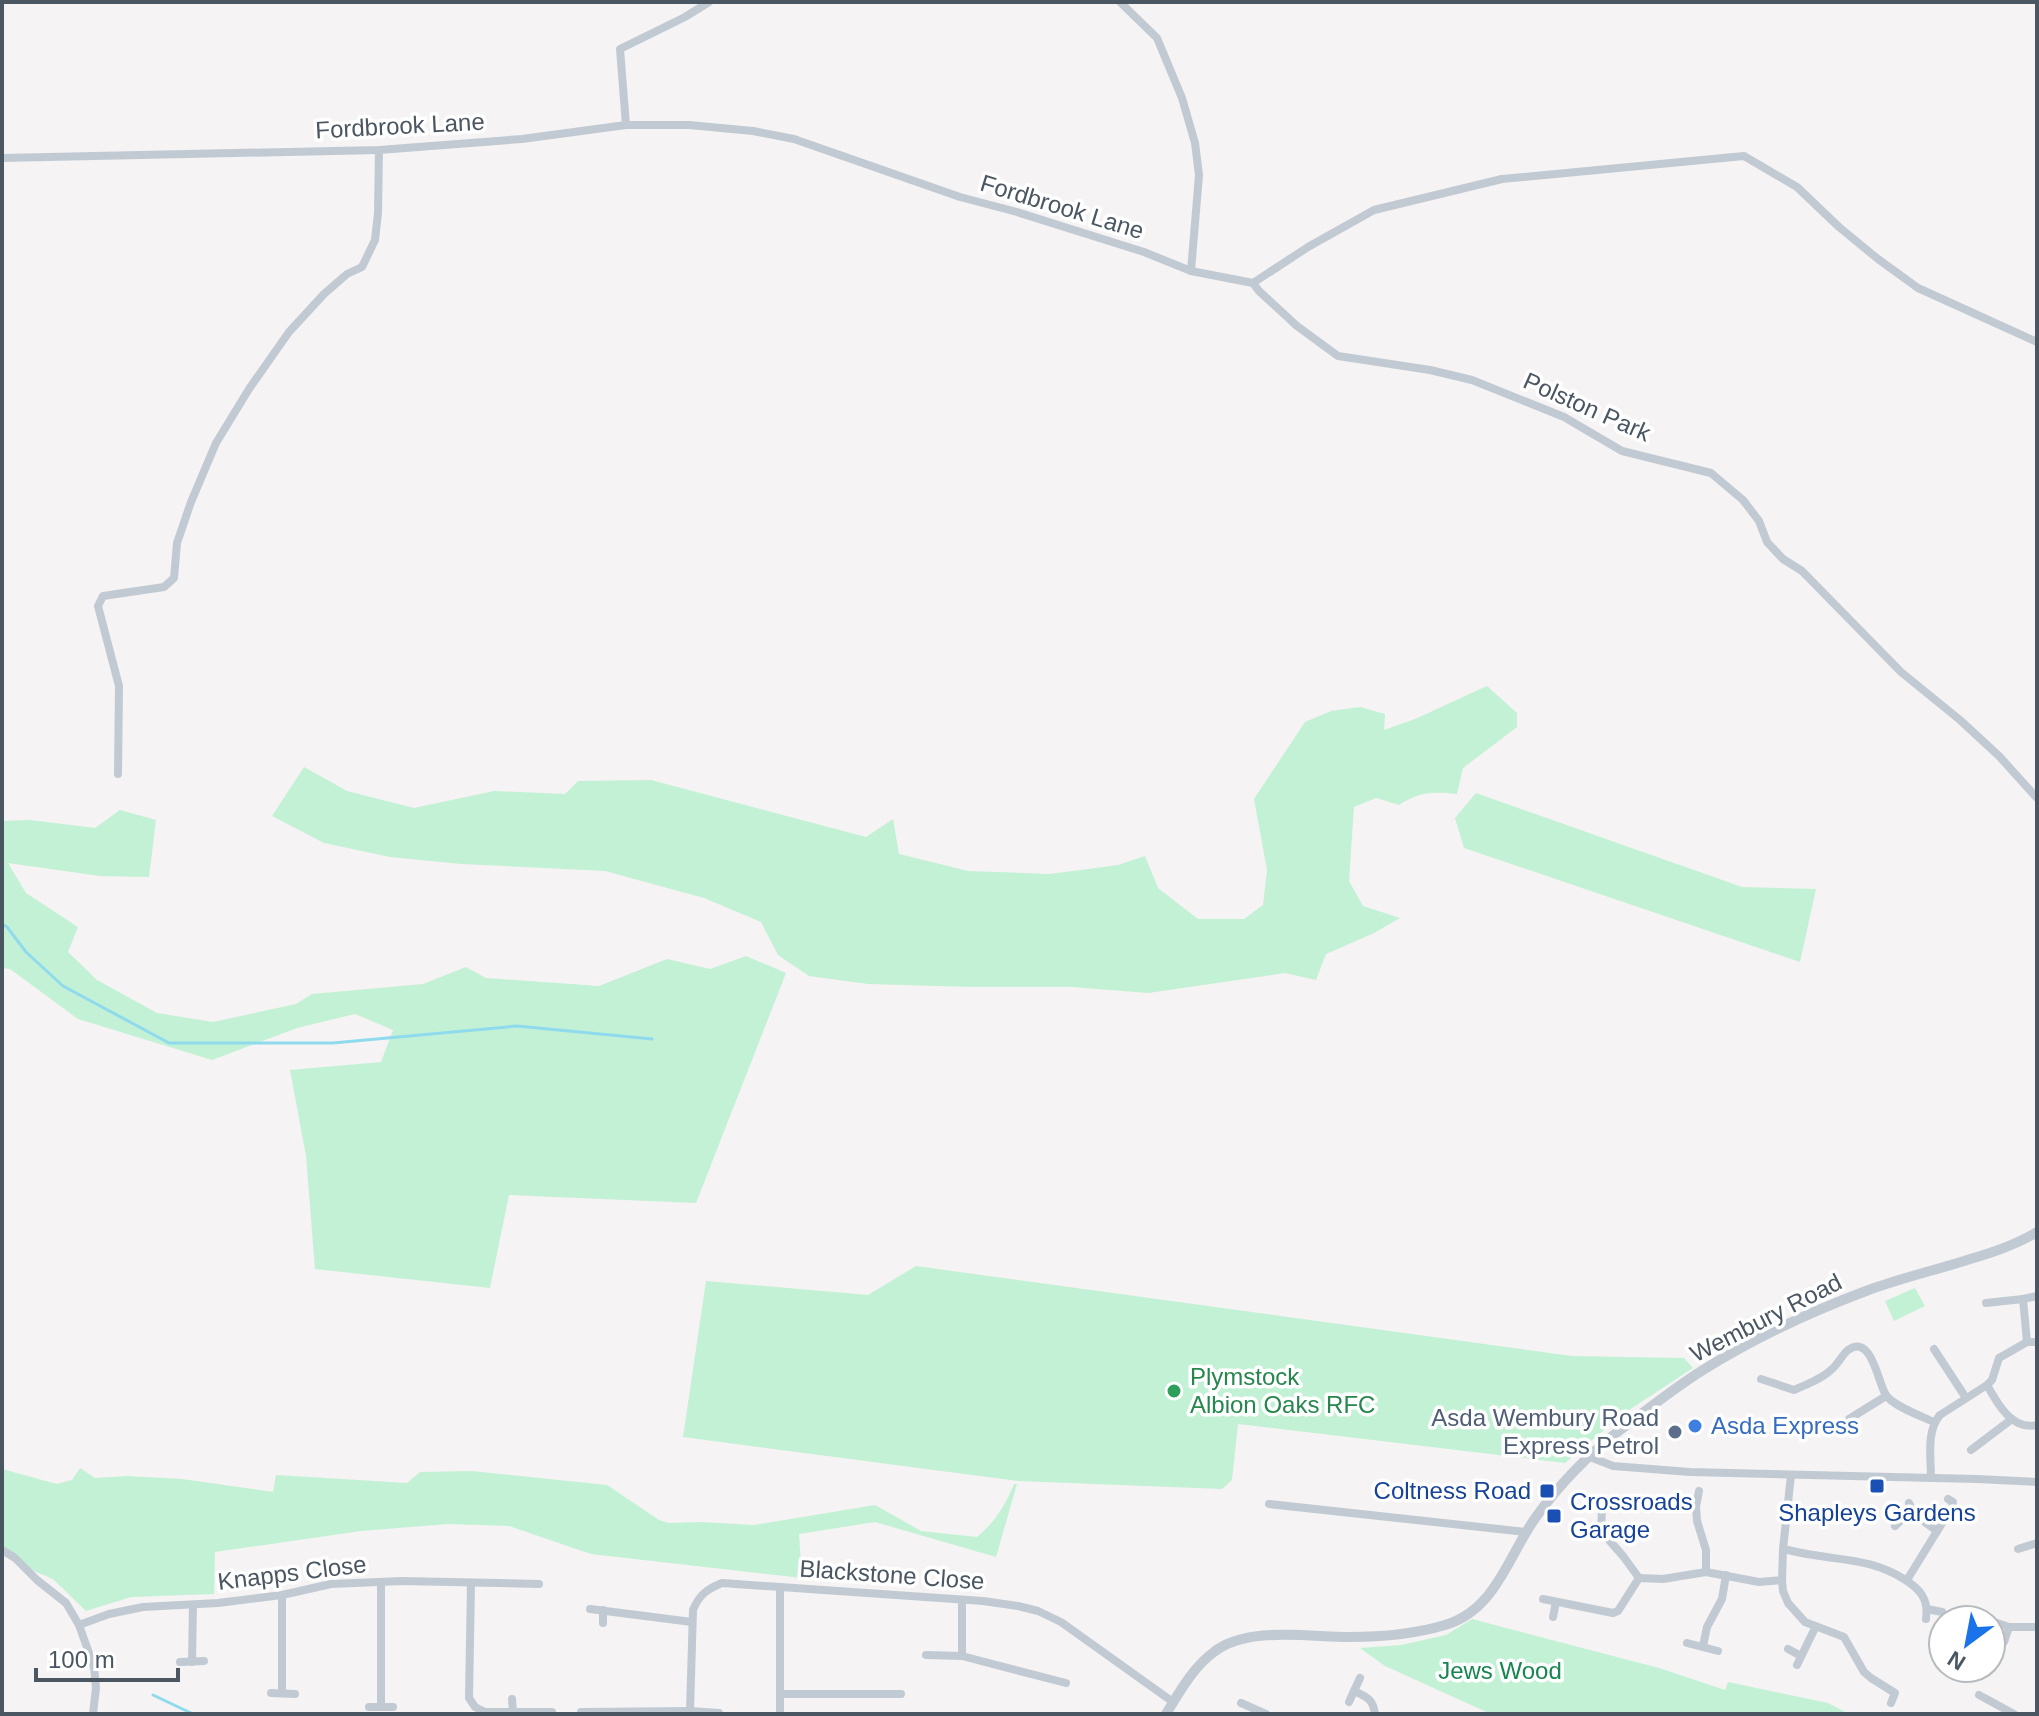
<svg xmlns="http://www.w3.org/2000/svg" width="2039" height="1716" font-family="Helvetica,sans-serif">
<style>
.green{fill:#c3f1d5}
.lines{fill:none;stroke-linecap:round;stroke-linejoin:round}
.stream{stroke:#90daee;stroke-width:3}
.minor{stroke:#c1cad2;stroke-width:8}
.tertiary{stroke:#c1cad2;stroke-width:10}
.leisure-dot{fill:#2e9e5b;stroke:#fff;stroke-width:3}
.shop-dot{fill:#3f7fe0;stroke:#fff;stroke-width:3}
.service-dot{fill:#5c6f8a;stroke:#fff;stroke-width:3}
.transit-dot{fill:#1a4fb4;stroke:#fff;stroke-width:3}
.labels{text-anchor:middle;stroke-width:7;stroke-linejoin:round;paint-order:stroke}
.street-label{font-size:24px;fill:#4a5661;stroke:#fff}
.leisure-label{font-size:24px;fill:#27864d;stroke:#fff;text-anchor:start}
.service-label{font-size:24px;fill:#4e5e75;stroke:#fff;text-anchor:end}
.shop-label{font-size:24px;fill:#366cbe;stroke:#fff;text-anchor:start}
.transit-label{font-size:24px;fill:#164399;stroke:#fff;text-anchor:end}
.park-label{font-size:24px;fill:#17864f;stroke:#fff}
</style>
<rect width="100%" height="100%" fill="#f5f3f3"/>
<g class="green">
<path d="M1487,686L1517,713V727L1463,768L1457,794C1433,792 1421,791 1399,805L1376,798L1354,807L1349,881L1363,906L1400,918L1374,933L1326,954L1316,980L1285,973L1148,993L1072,987H973L868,984L809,976L778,955L761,922L704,898L605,871L462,864L390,857L324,843L272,816L304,767L347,791L414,808L494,791L565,794L578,781L651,780L866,837L893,819L899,854L968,871L1050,874L1118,865L1145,856L1158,888L1198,919H1244L1263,905L1267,870L1254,799L1305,722L1331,711L1360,707L1385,714L1384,730L1415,719Z"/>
<polygon points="1476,793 1742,887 1816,889 1800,962 1464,848 1455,818"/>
<polygon points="120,810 156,820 149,877 100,876 8,863 26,893 78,927 68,952 97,980 157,1013 213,1022 296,1004 312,994 423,984 466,967 486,978 599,986 667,959 710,969 746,956 786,973 696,1203 509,1195 490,1288 315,1269 306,1156 290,1070 381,1062 393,1030 355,1014 297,1028 212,1060 78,1019 10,969 2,968 2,821 30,820 95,828"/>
<polygon points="916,1266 1572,1356 1684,1358 1693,1368 1623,1414 1565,1463 1238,1424 1232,1480 1222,1489 1018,1481 683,1437 706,1281 868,1295"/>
<polygon points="1915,1288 1925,1306 1894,1321 1885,1301"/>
<path d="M80,1468L95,1478L127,1476L182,1479L273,1492L276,1475L407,1483L420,1472L472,1471L607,1485L659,1520L669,1523L701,1522L754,1525L875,1505L921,1531L977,1537C995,1522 1005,1506 1014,1484H1017L996,1557L875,1522L799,1534L802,1578L591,1554L509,1526L448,1524L361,1531L215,1552L214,1594L131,1597L86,1611L53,1579L34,1571L2,1546V1469L57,1484L72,1480Z"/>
<polygon points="1472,1619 1659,1668 1725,1690 1728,1682 1828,1703 1849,1714 1491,1714 1385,1666 1360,1648 1401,1645 1446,1635"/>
</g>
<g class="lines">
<g class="stream">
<polyline points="2,924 7,927 26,952 63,986 169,1043 333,1043 517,1026 652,1039"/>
<polyline points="153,1695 193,1714"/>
</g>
<g class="minor">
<polyline points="1120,2 1157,38 1182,98 1195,143 1199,175 1191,271"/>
<polyline points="626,125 620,49 685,17 709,2"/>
<polyline points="2,158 379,150 522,139 626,125 689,125 753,131 794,139 960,197 1017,212 1144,252 1191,271 1253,283 1308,247 1374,210 1502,179 1744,156 1797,187 1839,227 1878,259 1918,288 2037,342"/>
<polyline points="1253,283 1259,291 1297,326 1338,356 1430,370 1472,380 1564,417 1622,451 1711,473 1743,500 1759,521 1767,542 1783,559 1802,571 1901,672 1960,720 1999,756 2037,798"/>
<polyline points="118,774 119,686 98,606 103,596 164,587 174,578 177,543 191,502 216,443 249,389 289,332 324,294 347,274 362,267 375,240 378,213 379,150"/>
<polyline points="1986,1303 2023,1299"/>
<polyline points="2027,1342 2023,1299 2037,1296"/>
<polyline points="1934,1349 1966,1398"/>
<path d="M1761,1379L1794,1390C1807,1384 1822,1379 1832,1369C1838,1364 1842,1355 1848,1350C1872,1333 1878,1384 1886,1395C1893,1406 1921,1416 1934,1422"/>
<path d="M1987,1385C1997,1403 2012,1431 2037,1425"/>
<polyline points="1844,1431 1849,1419 1886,1396"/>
<polyline points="1971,1450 2012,1419"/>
<polyline points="1590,1457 1613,1466 1690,1472 1977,1479 2037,1482"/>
<polyline points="1791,1475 1783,1549 1782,1580 1783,1591 1788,1603 1805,1622 1844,1637 1864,1672 1871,1678 1895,1693 1891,1703"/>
<path d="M1931,1478C1931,1458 1926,1431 1940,1415L1987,1385L1992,1380L1999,1358L2027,1342H2037"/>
<polyline points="1699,1491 1696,1507 1697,1521 1706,1550 1706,1572"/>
<polyline points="1909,1503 1914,1514 1937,1531"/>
<polyline points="1269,1504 1526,1532"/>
<polyline points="1676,1506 1696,1507"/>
<polyline points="1602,1510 1601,1531 1623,1556 1639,1578"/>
<polyline points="1895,1526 1912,1510"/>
<path d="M1783,1549C1793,1551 1804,1554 1814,1555C1848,1561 1873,1560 1904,1579C1920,1589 1929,1599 1926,1619"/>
<polyline points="2018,1549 2037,1543"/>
<polyline points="2,1550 15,1558 37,1580 66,1603 79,1625 94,1667 96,1688 93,1714"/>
<polyline points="1907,1580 1952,1507 1953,1502 1948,1499"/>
<polyline points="381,1582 381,1707"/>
<polyline points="471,1583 469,1698 475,1707 485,1712 552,1712"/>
<polyline points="780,1587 780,1714"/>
<polyline points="1543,1599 1613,1613 1618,1611 1639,1578 1663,1579 1706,1572 1759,1582 1782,1580"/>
<polyline points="590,1609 692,1622"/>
<polyline points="1927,1609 1942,1612"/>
<polyline points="603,1610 603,1623"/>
<polyline points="1553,1617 1556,1602"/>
<polyline points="1967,1618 1985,1620"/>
<polyline points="1991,1621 2009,1627 2037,1627"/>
<polyline points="79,1625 109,1614 143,1607 218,1603 282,1595 331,1584 402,1581 539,1584"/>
<polyline points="2004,1642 2009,1627"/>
<polyline points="1687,1643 1718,1651"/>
<polyline points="1703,1646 1707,1627 1722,1599 1726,1575"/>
<polyline points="1788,1649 1801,1656"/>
<polyline points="926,1655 962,1656 1066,1683"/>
<polyline points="962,1656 962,1601"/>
<polyline points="180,1662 204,1661"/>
<polyline points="192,1662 193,1605"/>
<polyline points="1797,1665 1815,1628"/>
<path d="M1354,1691C1367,1697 1373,1699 1375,1714"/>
<polyline points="271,1693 295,1694"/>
<polyline points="282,1693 282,1595"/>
<polyline points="780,1694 901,1694"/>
<polyline points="1979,1695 2014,1714"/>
<polyline points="512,1699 513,1712"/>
<polyline points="1349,1702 1360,1678"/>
<polyline points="1241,1703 1266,1714"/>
<polyline points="369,1707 393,1707"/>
<path d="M690,1711L693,1610C699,1595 707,1589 722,1583L983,1601L1018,1606L1038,1611L1061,1622L1173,1702"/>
<polyline points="581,1712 690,1711 719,1713"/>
</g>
<path class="tertiary" d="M1166,1714C1179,1693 1193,1667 1214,1652C1247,1626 1309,1637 1349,1637C1380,1637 1415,1634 1445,1625C1496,1610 1508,1556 1536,1517C1559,1485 1589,1454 1620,1430C1647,1410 1674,1388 1703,1370C1754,1338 1810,1312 1866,1291C1898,1279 1932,1271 1964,1261C1990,1253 2014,1246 2037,1232"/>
</g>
<circle class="leisure-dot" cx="1174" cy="1391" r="8"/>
<circle class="shop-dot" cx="1695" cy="1426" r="8"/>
<circle class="service-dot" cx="1675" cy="1432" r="8"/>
<g class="transit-dot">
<rect x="1869" y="1478" width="16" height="16" rx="4"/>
<rect x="1539" y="1483" width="16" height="16" rx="4"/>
<rect x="1546" y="1508" width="16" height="16" rx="4"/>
</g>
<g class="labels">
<g class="street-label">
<text transform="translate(400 126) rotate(-3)" y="8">Fordbrook Lane</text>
<text transform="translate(1062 207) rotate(17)" y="8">Fordbrook Lane</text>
<text transform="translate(1587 407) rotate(24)" y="8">Polston Park</text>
<text transform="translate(1766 1318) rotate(-27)" y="8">Wembury Road</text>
<text transform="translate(292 1573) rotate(-7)" y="8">Knapps Close</text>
<text transform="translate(892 1575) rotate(4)" y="8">Blackstone Close</text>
</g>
<g class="leisure-label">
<text x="1190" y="1385">Plymstock<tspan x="1190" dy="28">Albion Oaks RFC</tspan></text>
</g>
<g class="service-label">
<text x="1659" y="1426">Asda Wembury Road<tspan x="1659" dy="28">Express Petrol</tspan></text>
</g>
<g class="shop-label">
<text x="1711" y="1434">Asda Express</text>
</g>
<g class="transit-label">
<text x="1531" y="1499">Coltness Road</text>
<text x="1570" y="1510" text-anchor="start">Crossroads<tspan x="1570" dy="28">Garage</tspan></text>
<text x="1877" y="1521" text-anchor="middle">Shapleys Gardens</text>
</g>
<g class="park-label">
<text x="1500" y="1679">Jews Wood</text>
</g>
</g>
<rect width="2039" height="1716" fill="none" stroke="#4a5661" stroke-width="8"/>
<g transform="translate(1967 1644) rotate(212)"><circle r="38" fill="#ffffff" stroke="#b7bbc0" stroke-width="2"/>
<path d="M0-6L14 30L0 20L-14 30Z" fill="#1a73e8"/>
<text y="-12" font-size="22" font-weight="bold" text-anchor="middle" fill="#4a5661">N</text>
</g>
<path d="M36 1668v12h142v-12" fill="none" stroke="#4a5661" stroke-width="4"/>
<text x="48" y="1668" font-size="24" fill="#4a5661" stroke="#ffffff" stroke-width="6" paint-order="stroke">100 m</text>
</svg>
